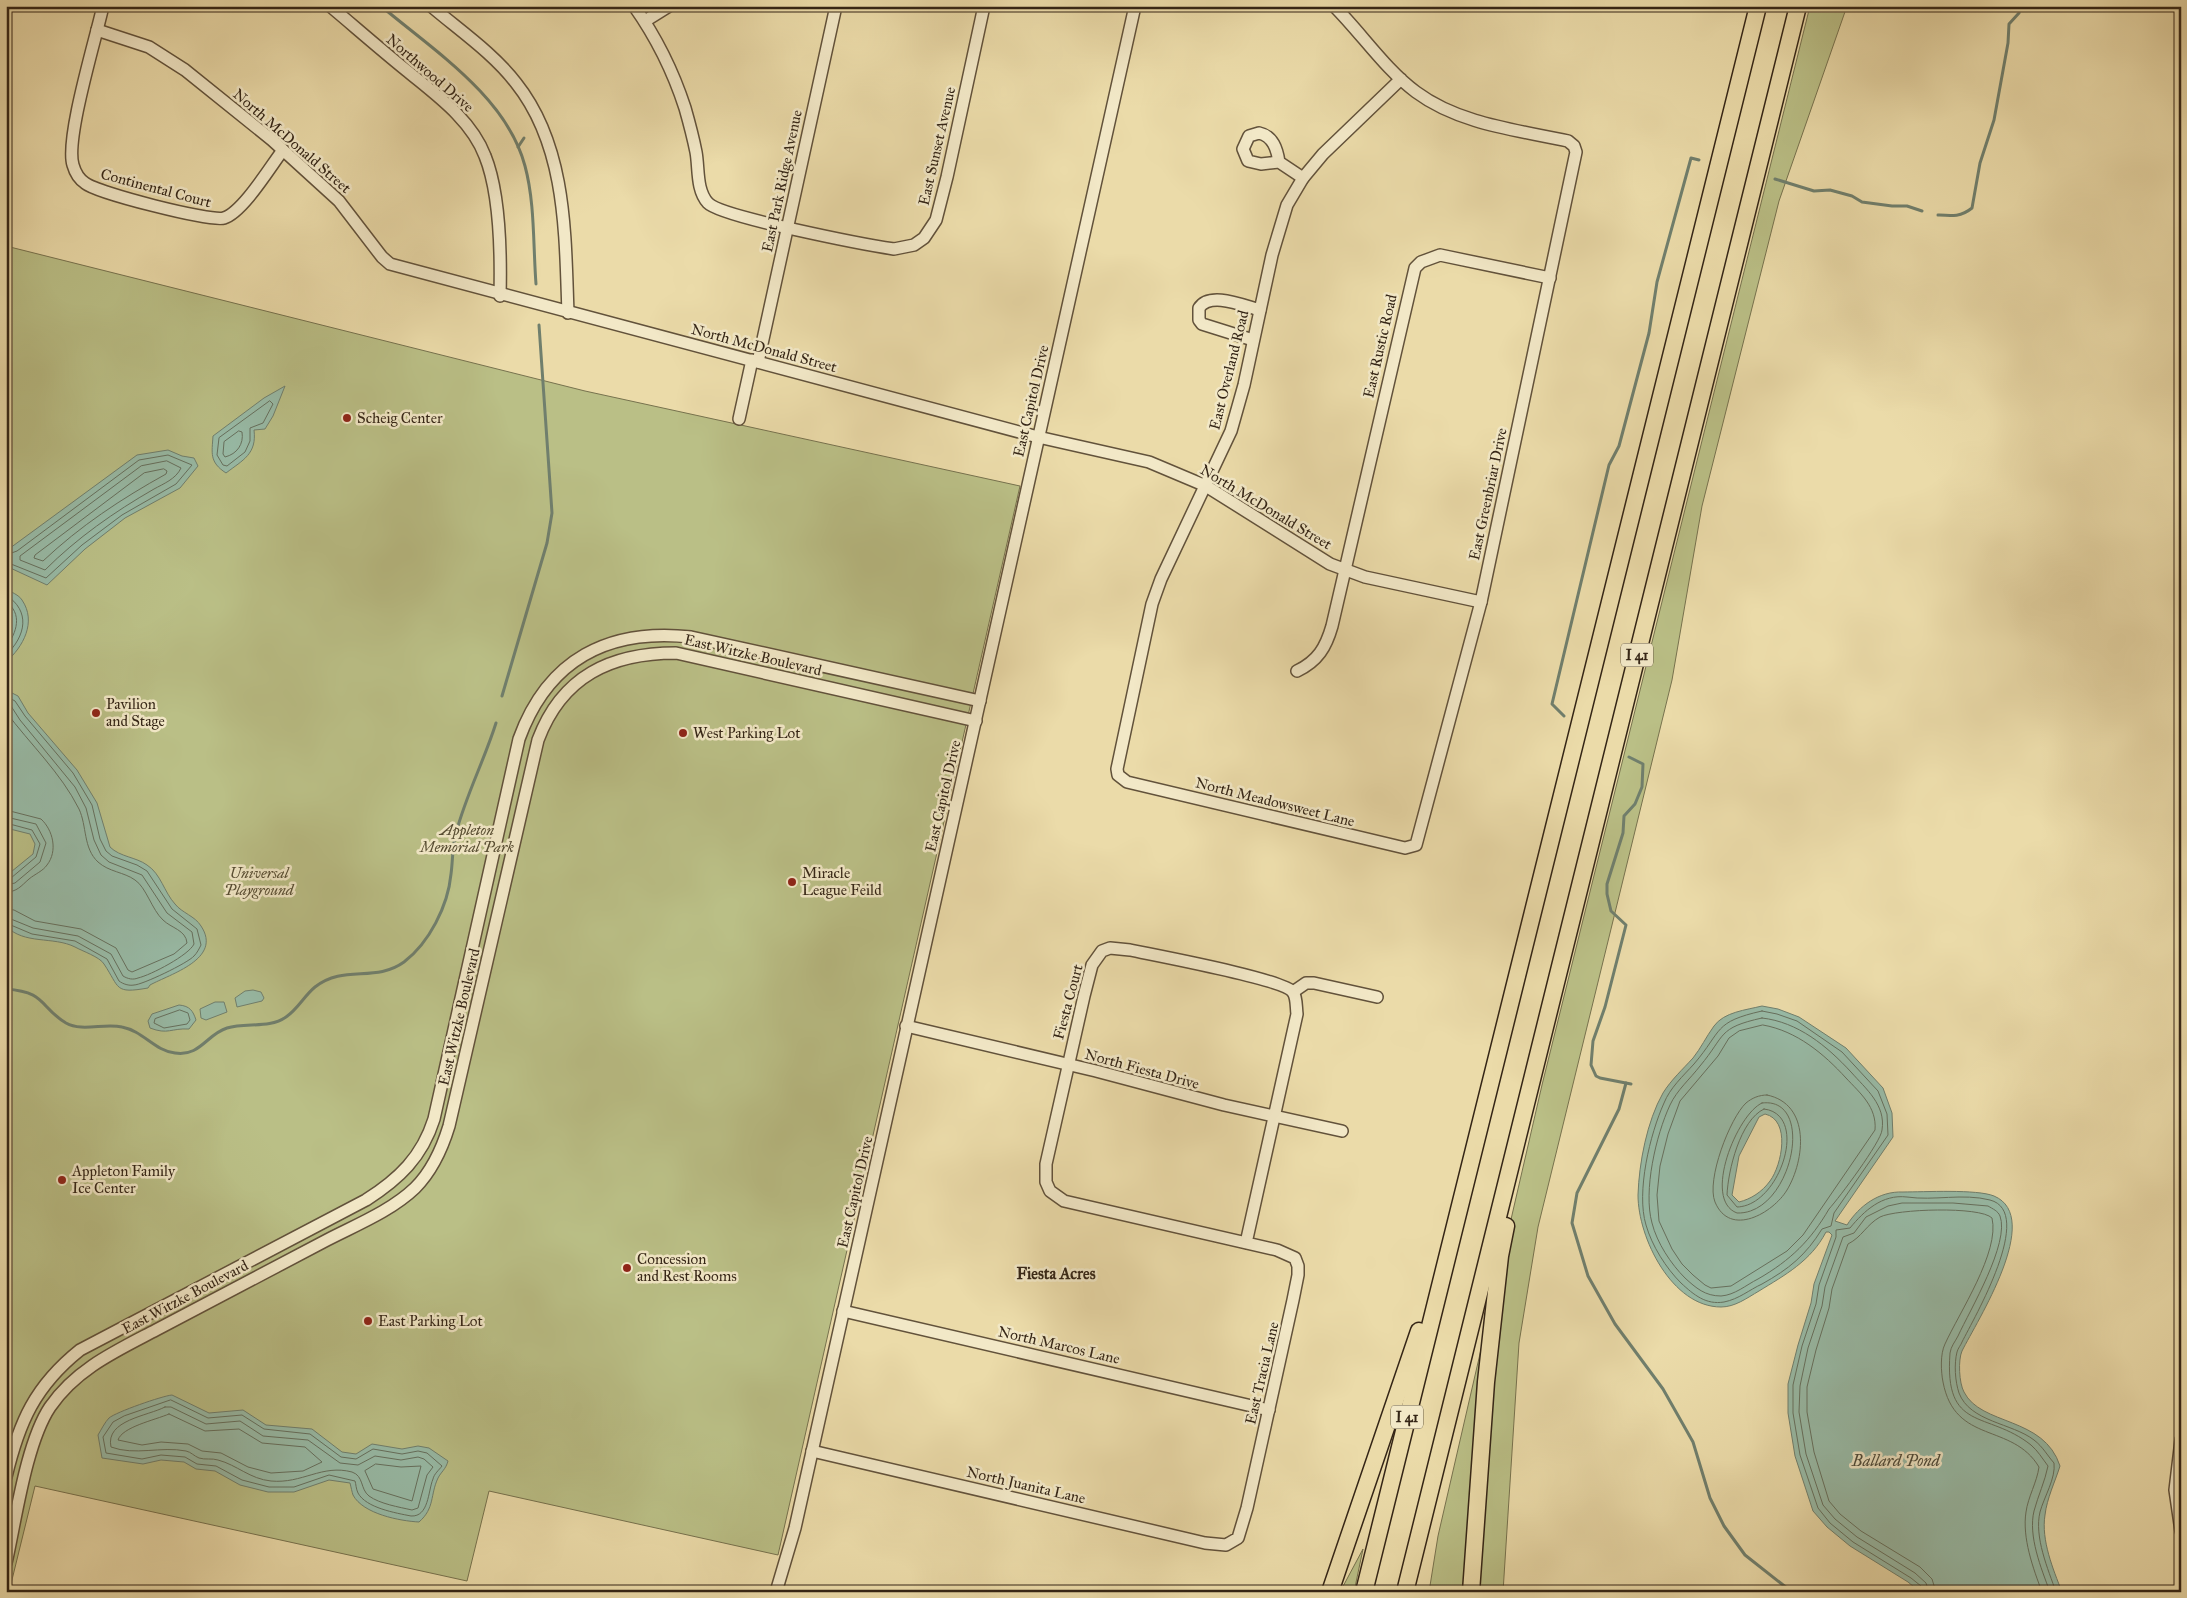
<svg xmlns="http://www.w3.org/2000/svg" width="2187" height="1598" font-family="'IM FELL Great Primer',serif">
<style>
.green{fill:#babf86;stroke:#77724e}
.water{fill:#98bba7;stroke:#707f6d;fill-rule:evenodd}
.lines{fill:none;stroke-linecap:round;stroke-linejoin:round}
.shore{stroke:#66705e;stroke-width:1}
.stream{stroke:#707f6d;stroke-width:3}
.minor-casing{stroke:#62523b;stroke-width:14}
.highway-casing{stroke:#342516;stroke-width:19}
.minor{stroke:#f2e8c7;stroke-width:11}
.highway{stroke:#ebdba9;stroke-width:16}
.poi-dot{fill:#8f2418;stroke:#f2e8c7;stroke-width:2}
.labels{text-anchor:middle;stroke-width:5;stroke-linejoin:round;paint-order:stroke}
.shield{fill:#f2e8c7;stroke:#6d604b;stroke-width:1}
.shield-label{font-size:14px;font-weight:bold;fill:#342516}
.street-label{font-size:15px;fill:#342516;stroke:#f2e8c7}
.poi-label{font-size:15px;fill:#342516;stroke:#f2e8c7;text-anchor:start}
.park-label{font-size:15px;font-style:italic;fill:#564c32;stroke:#f2e8c7}
.neighbourhood-label{font-size:16px;font-weight:bold;fill:#342516;stroke:#f2e8c7}
.water-label{font-size:16px;font-style:italic;fill:#4d4a3a;stroke:#f2e8c7}
</style>
<rect width="100%" height="100%" fill="#ebdba9"/>
<filter id="stains"><feTurbulence type="fractalNoise" baseFrequency=".004" numOctaves="4"/><feColorMatrix values="0 0 0 0 .2 0 0 0 0 .09 0 0 0 0 .02 0 0 0 .5 -.17"/></filter>
<radialGradient id="worn" r=".72"><stop offset=".6" stop-color="#630" stop-opacity="0"/><stop offset="1" stop-color="#630" stop-opacity=".3"/></radialGradient>
<g class="green">
<polygon points="1810,6 1847,6 1779,201 1702,506 1672,680 1538,1227 1519,1343 1503,1592 1429,1592 1438,1536 1542,1085"/>
<polygon points="6,246 585,391 1020,486 778,1555 489,1491 467,1581 35,1486 9,1592 6,1592"/>
<polygon points="1363,1549 1354,1592 1340,1592"/>
</g>
<g class="water">
<path d="M285,386L273,416L265,429L254,430C257,454 243,460 226,473C209,462 212,453 213,436L264,398Z"/>
<polygon points="168,450 182,456 194,458 198,466 180,488 125,518 85,549 47,585 6,566 6,551 137,455"/>
<path d="M6,589C11,592 19,595 22,600C37,622 23,647 6,662Z"/>
<path d="M6,690L18,696L28,713L77,770L97,803L110,847C120,857 136,857 147,865C161,874 164,892 175,904C182,913 195,916 201,926C223,959 170,974 150,985L148,988C114,994 120,988 104,964C100,957 82,951 75,947C53,936 24,945 6,926V876L33,854L35,844L30,834L6,828Z"/>
<polygon points="253,990 261,992 264,998 262,1001 237,1007 235,998 245,991"/>
<polygon points="215,1002 224,1002 227,1012 206,1020 201,1018 200,1009"/>
<path d="M179,1005C190,1006 193,1011 196,1020L189,1029C171,1028 168,1035 150,1028L148,1021L152,1014Z"/>
<path d="M1762,1006L1778,1009L1799,1017L1846,1048L1883,1088L1892,1113L1893,1137L1835,1221L1847,1225C1859,1206 1879,1191 1903,1192C1924,1192 1977,1189 1994,1196C2044,1217 1977,1321 1962,1351C1958,1360 1959,1383 1964,1392C1981,1426 2044,1416 2060,1466C2055,1482 2047,1498 2045,1515C2041,1540 2053,1569 2062,1592H1920L1908,1582L1850,1546L1827,1527L1813,1511L1795,1456L1788,1413V1384L1798,1345L1811,1303L1814,1284L1832,1235L1829,1232H1826C1811,1261 1785,1275 1759,1291C1747,1298 1735,1307 1721,1307C1672,1307 1638,1238 1638,1195C1639,1163 1647,1121 1663,1093C1671,1080 1683,1069 1693,1058C1701,1048 1706,1037 1714,1026C1724,1012 1746,1010 1762,1006ZM1765,1114C1791,1120 1782,1165 1770,1181C1762,1192 1751,1199 1739,1202L1732,1195L1739,1156L1759,1117Z"/>
<path d="M172,1395L209,1413L243,1410L266,1425L312,1429L342,1452L356,1454L372,1444L402,1449L418,1446L429,1448L448,1461C446,1469 441,1472 438,1478C430,1495 435,1508 419,1522C400,1521 363,1514 353,1495C352,1492 351,1487 350,1483L329,1480L294,1492H268L240,1485L215,1471L196,1469L184,1462L161,1460L143,1464L102,1458L98,1435C101,1430 105,1422 109,1418C116,1412 162,1396 172,1395Z"/>
</g>
<g class="lines">
<g class="shore">
<polygon points="270,401 273,404 263,423 250,428 250,441 245,452 227,466 223,465 217,455 219,438"/>
<path d="M239,431L242,432C244,444 237,454 225,457L223,454L224,442Z"/>
<path d="M167,461L181,468C176,479 163,484 154,489C114,512 77,538 45,570L20,560V556L141,466Z"/>
<path d="M164,469L167,471L166,474C121,499 80,526 43,561L34,558L35,555L144,473Z"/>
<polyline points="6,555 17,551 139,460 168,455 192,465 176,484 122,515 82,545 46,578 6,562"/>
<path d="M6,595C31,611 26,636 6,655"/>
<path d="M6,602C23,613 17,633 6,647"/>
<path d="M6,696L15,701L25,716L73,773L92,805L100,839L106,851L112,856L137,865L147,871L172,909L197,929L201,945C199,949 197,953 194,956C188,963 142,985 134,985C129,986 123,984 119,981L107,959L75,941L32,934L6,923"/>
<path d="M6,703L11,706L20,720L75,787L86,808L94,840L101,855L109,862L142,875L167,913L192,932L194,944C189,955 151,975 138,978C133,980 128,979 123,976L111,954L78,936L33,928L6,917"/>
<path d="M6,712C30,744 61,773 79,809C87,826 83,848 98,862C109,872 124,872 135,880C146,887 152,910 163,920C171,928 186,930 187,943L174,954L132,972L128,970L116,948L81,929L35,921L14,910L6,909"/>
<path d="M6,810L41,819C53,830 58,851 47,865C43,871 35,874 29,879C21,886 17,892 6,892"/>
<polyline points="6,817 36,824 46,843 40,862 15,883 6,885"/>
<polyline points="6,823 32,830 40,844 36,857 11,878 6,879"/>
<polygon points="180,1010 188,1013 190,1020 187,1024 164,1028 154,1023 155,1019"/>
<path d="M1762,1011L1777,1014L1797,1021L1842,1052L1878,1091L1887,1114L1888,1135L1834,1213L1831,1226L1822,1229C1806,1255 1789,1269 1762,1284C1749,1290 1739,1299 1724,1302C1706,1305 1694,1295 1681,1283C1666,1268 1652,1246 1646,1225C1636,1192 1650,1134 1664,1103C1670,1088 1683,1076 1694,1064C1723,1030 1713,1022 1762,1011Z"/>
<path d="M1762,1018C1798,1022 1827,1046 1851,1072C1866,1089 1886,1105 1882,1130C1881,1142 1839,1198 1829,1209C1811,1240 1791,1260 1758,1279C1746,1285 1735,1295 1721,1296C1705,1296 1696,1288 1685,1278C1671,1264 1657,1243 1652,1223C1643,1191 1656,1135 1670,1105C1677,1090 1690,1079 1700,1066C1726,1035 1717,1028 1762,1018Z"/>
<path d="M1763,1025C1797,1031 1824,1054 1846,1078C1860,1093 1877,1107 1875,1130L1803,1235L1787,1251L1731,1286L1711,1288L1705,1285L1693,1275L1682,1264L1672,1249L1659,1221L1657,1195L1660,1166L1668,1134L1680,1101L1718,1056L1729,1038L1739,1031Z"/>
<path d="M1767,1095C1811,1104 1805,1160 1787,1190C1773,1213 1730,1238 1715,1202C1706,1180 1730,1118 1746,1103C1752,1098 1759,1095 1767,1095Z"/>
<path d="M1762,1103C1817,1096 1792,1215 1737,1213C1702,1200 1737,1114 1762,1103Z"/>
<path d="M1764,1109C1810,1114 1780,1206 1737,1207L1727,1195C1728,1171 1740,1120 1764,1109Z"/>
<path d="M171,1400L208,1418L242,1415L264,1429L310,1434L341,1457L356,1459L373,1449L402,1454L418,1451L427,1453L442,1466C439,1470 434,1474 433,1479C428,1491 429,1517 411,1516C396,1513 366,1508 358,1493C356,1489 356,1484 355,1481L329,1475L294,1487H269L242,1480L216,1466L197,1464L185,1457L161,1455L142,1459L106,1453L103,1437L113,1422L124,1416Z"/>
<path d="M165,1407H171L206,1424L240,1421L263,1436L308,1440L340,1463L358,1465L375,1456L401,1460L418,1457L424,1459L433,1467L427,1475L418,1508L412,1510C399,1507 380,1504 369,1496C360,1489 364,1476 352,1472C322,1464 302,1484 271,1481C250,1479 237,1465 218,1460C212,1458 205,1460 199,1458C194,1456 191,1452 186,1451C161,1446 135,1456 111,1447C105,1420 148,1416 165,1407Z"/>
<path d="M169,1414L205,1431L239,1429L262,1443L305,1447L322,1462L303,1471L271,1473L248,1467L221,1453L202,1451L188,1444L161,1442L142,1445L118,1440C122,1427 155,1420 169,1414Z"/>
<polygon points="376,1464 401,1467 421,1466 412,1501 373,1489 365,1471"/>
<path d="M1922,1592L1921,1586L1911,1578L1853,1542L1830,1523L1818,1508L1800,1455L1793,1413V1385L1802,1346L1816,1304L1819,1285L1836,1237V1230L1850,1228C1864,1211 1882,1194 1907,1197C1934,1201 1963,1193 1990,1200C2036,1212 1974,1318 1962,1342C1961,1345 1958,1348 1957,1352C1954,1364 1955,1381 1959,1393C1970,1422 2012,1423 2034,1440C2043,1447 2047,1455 2054,1463C2056,1478 2044,1497 2040,1512C2034,1537 2048,1569 2056,1592"/>
<path d="M1929,1592L1926,1583L1915,1573L1857,1537L1835,1519L1823,1505L1806,1454L1799,1412L1800,1386L1808,1348L1822,1306L1825,1287L1843,1237L1854,1233L1866,1217L1888,1206L1902,1203H1953L1988,1206C1993,1209 1998,1211 2000,1216C2010,1243 1970,1310 1958,1336C1955,1342 1951,1346 1950,1353C1944,1433 1987,1410 2031,1445C2038,1451 2042,1458 2048,1466C2045,1481 2038,1496 2034,1511C2028,1536 2041,1568 2050,1592"/>
<path d="M1936,1592L1932,1579L1920,1567L1861,1531L1840,1514L1829,1501L1814,1452L1807,1412V1387L1816,1350L1829,1308L1832,1289L1848,1244C1862,1237 1866,1225 1880,1217C1896,1209 1980,1206 1992,1218C2000,1252 1959,1313 1945,1344C1940,1354 1941,1372 1943,1382C1955,1445 2012,1422 2039,1467C2037,1482 2028,1497 2026,1512C2022,1538 2033,1568 2042,1592"/>
</g>
<g class="stream">
<path d="M381,6C433,50 507,97 525,166C535,203 533,245 536,284"/>
<polyline points="518,147 524,138"/>
<polyline points="1775,179 1814,191 1830,190 1852,196 1862,202 1892,206 1907,206 1922,211"/>
<path d="M1938,215C1952,216 1961,217 1972,208L1980,163L1994,120L2008,43L2009,24L2019,13L2021,6"/>
<polyline points="502,696 547,543 552,513 539,325"/>
<polyline points="1564,716 1552,704 1609,465 1619,446 1649,333 1657,282 1691,158 1699,160"/>
<polyline points="1629,757 1643,764 1642,787 1635,804 1624,816 1623,833 1607,884 1607,894 1611,911 1626,925 1605,1007 1593,1041 1591,1065 1596,1076 1600,1078 1631,1084"/>
<path d="M6,989C47,992 39,1007 66,1023C82,1032 104,1023 122,1027C143,1031 155,1051 175,1053C200,1057 207,1034 227,1028C246,1022 269,1029 286,1017C298,1009 304,996 315,987C344,964 375,983 404,962C429,943 448,906 451,874C453,860 452,847 456,833C466,795 484,761 496,723"/>
<polyline points="1626,1083 1619,1109 1577,1193 1572,1223 1588,1276 1615,1324 1663,1389 1693,1442 1710,1498 1724,1526 1745,1555 1792,1592"/>
</g>
<defs>
<g id="minor">
<path d="M103,6C96,38 65,139 73,165C75,172 79,179 85,183C97,193 211,222 224,218C243,212 270,167 283,150"/>
<path d="M330,6C355,27 380,49 406,70C435,94 471,119 485,156C500,193 501,255 500,296"/>
<path d="M431,6C459,30 493,53 516,83C567,147 565,235 568,313"/>
<path d="M634,6C656,37 673,71 685,108C689,122 693,137 696,152C699,168 696,190 708,203C721,217 867,245 894,249L914,245L924,238L936,220L947,177L984,6"/>
<path d="M1334,6C1362,34 1385,69 1416,92C1459,124 1517,130 1568,141L1574,146L1576,152L1481,602L1416,845L1405,848L1127,782L1118,775L1117,769L1152,604L1161,579L1231,431L1244,385L1272,255L1287,205L1303,178L1323,154L1401,79"/>
<polyline points="645,21 669,6"/>
<polyline points="97,30 149,47 185,70 272,140 339,201 382,257 390,264 1038,437 1149,462 1206,486 1330,564 1365,577 1481,602"/>
<path d="M1279,162C1277,149 1273,136 1259,133L1249,136L1243,149L1248,161L1261,164L1279,162L1303,178"/>
<path d="M1253,340L1202,324L1199,320V308C1210,291 1244,306 1260,310"/>
<polyline points="758,362 836,6"/>
<polyline points="739,419 752,360"/>
<path d="M1297,671C1318,661 1326,647 1332,626L1415,268L1421,262L1440,255L1550,278"/>
<polyline points="1293,992 1306,983 1314,983 1377,997"/>
<polyline points="906,1026 1096,1071 1224,1105 1342,1131"/>
<polyline points="843,1311 1269,1410"/>
<polyline points="2181,1440 2175,1490 2181,1531"/>
<path d="M812,1451L1205,1543L1226,1545L1238,1538L1247,1508L1293,1300L1298,1275V1266L1295,1258L1277,1250L1064,1201L1050,1191L1046,1182V1164L1084,996L1092,965L1102,951L1110,948L1130,950C1153,955 1283,979 1293,992C1297,998 1296,1007 1297,1014L1246,1243"/>
<path d="M6,1477C19,1422 35,1386 80,1350L366,1200C399,1179 422,1157 434,1119L519,739C548,659 609,628 691,637L980,701"/>
<path d="M6,1563C16,1519 26,1443 50,1407C76,1369 116,1351 156,1330C213,1300 270,1270 327,1240C356,1225 391,1211 415,1188C432,1171 442,1149 449,1126L538,740C562,676 611,653 676,653L976,721"/>
<polyline points="776,1592 795,1528 1135,6"/>
</g>
<g id="highway">
<polyline points="1330,1592 1419,1331"/>
<polyline points="1364,1592 1758,6"/>
<polyline points="1405,1592 1798,6"/>
<polyline points="1471,1592 1486,1382 1500,1256 1506,1226"/>
</g>
</defs>
<use href="#minor" class="minor-casing"/>
<use href="#highway" class="highway-casing"/>
<use href="#minor" class="minor"/>
<use href="#highway" class="highway"/>
</g>
<g class="poi-dot">
<circle cx="347" cy="418" r="5"/>
<circle cx="96" cy="713" r="5"/>
<circle cx="683" cy="733" r="5"/>
<circle cx="792" cy="882" r="5"/>
<circle cx="62" cy="1180" r="5"/>
<circle cx="627" cy="1268" r="5"/>
<circle cx="368" cy="1321" r="5"/>
</g>
<g class="labels">
<g class="shield">
<rect x="1621" y="643.5" width="32" height="23" rx="4"/>
<rect x="1391" y="1405.5" width="32" height="23" rx="4"/>
</g>
<g class="shield-label">
<text x="1637" y="660">I 41</text>
<text x="1407" y="1422">I 41</text>
</g>
<g class="street-label">
<text transform="translate(430 73) rotate(41)" y="5">Northwood Drive</text>
<text transform="translate(292 141) rotate(41)" y="5">North McDonald Street</text>
<text transform="translate(937 146) rotate(-77)" y="5">East Sunset Avenue</text>
<text transform="translate(782 181) rotate(-78)" y="5">East Park Ridge Avenue</text>
<text transform="translate(156 188) rotate(15)" y="5">Continental Court</text>
<text transform="translate(1380 346) rotate(-77)" y="5">East Rustic Road</text>
<text transform="translate(764 348) rotate(15)" y="5">North McDonald Street</text>
<text transform="translate(1229 370) rotate(-76)" y="5">East Overland Road</text>
<text transform="translate(1031 401) rotate(-77)" y="5">East Capitol Drive</text>
<text transform="translate(1488 494) rotate(-78)" y="5">East Greenbriar Drive</text>
<text transform="translate(1266 507) rotate(31)" y="5">North McDonald Street</text>
<text transform="translate(753 655) rotate(13)" y="5">East Witzke Boulevard</text>
<text transform="translate(943 796) rotate(-77)" y="5">East Capitol Drive</text>
<text transform="translate(1275 802) rotate(14)" y="5">North Meadowsweet Lane</text>
<text transform="translate(1068 1002) rotate(-75)" y="5">Fiesta Court</text>
<text transform="translate(459 1017) rotate(-77)" y="5">East Witzke Boulevard</text>
<text transform="translate(1142 1069) rotate(15)" y="5">North Fiesta Drive</text>
<text transform="translate(855 1192) rotate(-77)" y="5">East Capitol Drive</text>
<text transform="translate(185 1297) rotate(-28)" y="5">East Witzke Boulevard</text>
<text transform="translate(1059 1345) rotate(13)" y="5">North Marcos Lane</text>
<text transform="translate(1262 1373) rotate(-77)" y="5">East Tracia Lane</text>
<text transform="translate(1026 1485) rotate(13)" y="5">North Juanita Lane</text>
</g>
<g class="poi-label">
<text x="357" y="423">Scheig Center</text>
<text x="106" y="709">Pavilion<tspan x="106" dy="17">and Stage</tspan></text>
<text x="693" y="738">West Parking Lot</text>
<text x="802" y="878">Miracle<tspan x="802" dy="17">League Feild</tspan></text>
<text x="72" y="1176">Appleton Family<tspan x="72" dy="17">Ice Center</tspan></text>
<text x="637" y="1264">Concession<tspan x="637" dy="17">and Rest Rooms</tspan></text>
<text x="378" y="1326">East Parking Lot</text>
</g>
<g class="park-label">
<text x="467" y="835">Appleton<tspan x="467" dy="17">Memorial Park</tspan></text>
<text x="259" y="878">Universal<tspan x="259" dy="17">Playground</tspan></text>
</g>
<g class="neighbourhood-label">
<text x="1056" y="1279">Fiesta Acres</text>
</g>
<g class="water-label">
<text x="1896" y="1466">Ballard Pond</text>
</g>
</g>
<rect width="2187" height="1598" fill="none" stroke="#ebdba9" stroke-width="25"/>
<rect x="8" y="8" width="2172" height="1583" fill="none" stroke="#342516" stroke-width="2.5"/>
<rect x="12" y="12" width="2162" height="1573" fill="none" stroke="#342516"/>
<rect width="100%" height="100%" filter="url(#stains)"/>
<rect width="100%" height="100%" fill="url(#worn)"/>
</svg>
